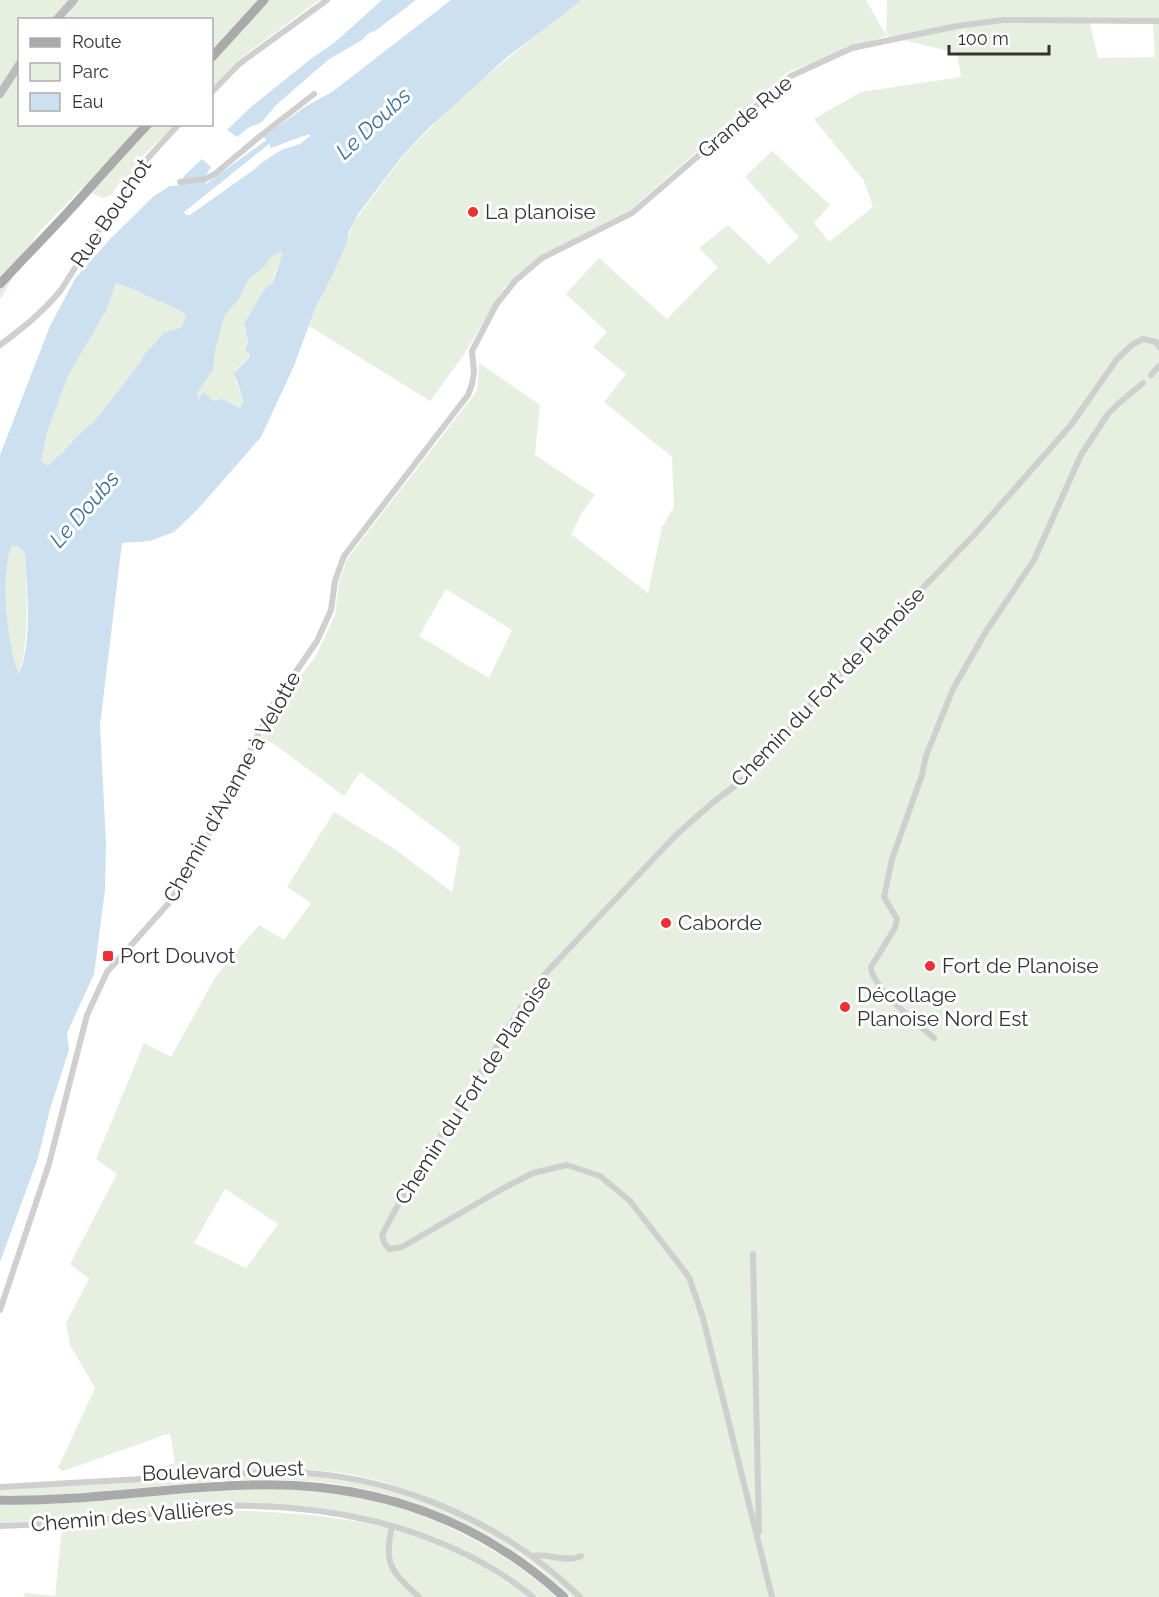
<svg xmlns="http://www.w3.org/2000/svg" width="1159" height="1597" font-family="Raleway,sans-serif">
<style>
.green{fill:#e7efe0;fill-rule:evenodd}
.water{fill:#cce0ef;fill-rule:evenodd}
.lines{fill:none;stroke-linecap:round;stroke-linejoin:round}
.street{stroke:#cfcfcf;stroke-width:6}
.secondary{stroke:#bcbcbc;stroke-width:8}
.primary{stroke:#aaa;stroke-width:9}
.poi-dot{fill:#ed2f36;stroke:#fff;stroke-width:2}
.labels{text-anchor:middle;stroke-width:6;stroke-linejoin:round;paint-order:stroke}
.street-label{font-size:21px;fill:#323232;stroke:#fff}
.poi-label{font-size:21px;fill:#323232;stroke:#fff;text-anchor:start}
.water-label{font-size:22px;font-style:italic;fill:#3b7098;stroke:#fff}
</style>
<rect width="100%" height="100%" fill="#fff"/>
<g class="green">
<polygon points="0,0 319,0 238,60 212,88 212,20 20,20 20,124 175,125 142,157 125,182 121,181 110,196 102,198 82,188 38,233 0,300"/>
<path d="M582,0H866L886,35L887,0H1159V1597H583C523,1537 410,1477 324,1471C267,1466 208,1472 151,1476L149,1471L175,1463L170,1433L63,1471L58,1468L95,1388L70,1345L66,1323L89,1279L70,1264L117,1174L96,1159L144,1043L171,1057L216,976L259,925L284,940L311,903L287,887L334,812L393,848L452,892L460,847L360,772L344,796L274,744L261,738L280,702L316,656L335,615L339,582L347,559L477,391L479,363L540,405L535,455L595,495L582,513L571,534L648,593L662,527L674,507L672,457L604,402L626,374L593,347L607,332L566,294L599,258L667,319L718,267L699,248L728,225L769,264L799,237L745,177L772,151L830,205L814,223L829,242L873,207L864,181L814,119L861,92L961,77L957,53L886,36L788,72L630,210L538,258L505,287L463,356L430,401L309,326L315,309L335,270L354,222L402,157L460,98L552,22ZM1090,23L1153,24L1155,57L1098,58ZM446,589L512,630L489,678L419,636ZM225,1189L278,1224L246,1268L194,1243Z"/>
<path d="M281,250L282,260L274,274L273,283L248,315L244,329C249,334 250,339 245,345L249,358L238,368L235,379L244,402L240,408L231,403L198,401L197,393L213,370L215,351L225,315L239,299L249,279L265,266L272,256Z"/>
<path d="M116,283C129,287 135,290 147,296C161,302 173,306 186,315L182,327L170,331L142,356L141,361L94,422L82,431L63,452L48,465L41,461L47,433L68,376L107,309Z"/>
<path d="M12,545L20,548L25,553C27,595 30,635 19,676C7,643 0,578 12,545Z"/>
<path d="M289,1474C305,1475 322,1475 339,1478C426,1490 512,1538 577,1597H571C560,1587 549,1576 537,1567C464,1513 377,1482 287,1480C241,1478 195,1483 150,1487C100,1491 50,1498 0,1495V1489Z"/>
<path d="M244,1489C271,1489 299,1488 326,1492C413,1503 491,1540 557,1597H538L494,1567L465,1550L438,1538L393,1523L346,1513L288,1506L220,1503L61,1521L0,1523V1504H51Z"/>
<path d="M223,1510C305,1513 383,1517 459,1554C484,1565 506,1582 529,1597H24L25,1593L55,1596L62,1528Z"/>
</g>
<g class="water">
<polygon points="382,0 416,0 375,31 369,33 362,40 328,60 276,105 262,122 248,128 237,137 227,130 252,106 312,58 334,43"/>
<path d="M451,0H582L506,58L430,127L402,156L359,213L349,231L347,242L335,270L315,309L294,366L261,437L198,509L174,532L150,541L122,543L100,725L106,843L105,890L94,974L67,1033L69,1050L50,1109L38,1158L0,1262V455L50,326L75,279L110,239L154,196L170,186L181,185L184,176L202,159L211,167L205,176L204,181L206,184L265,141L266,140L264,136L308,105L332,92ZM309,134L310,136L300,144L281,150L260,164L255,169L190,215H186L184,212L269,144L271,147L268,149L271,148ZM281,251C283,263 275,271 273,283L266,287L244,323L248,340L245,350L249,354V358L234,373L244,402L240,408L222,399L212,401L204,392L198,400L197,393L213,370L215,351L225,315L239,299L249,279L265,266L272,256ZM116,283C129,287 135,290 147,296C161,302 173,306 186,315L182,327L164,333L142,357L141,361L94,422L82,431L63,452L48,465L41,461L47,433L68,376L107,309ZM12,545L20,548L25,553C27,593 33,637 19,675C7,643 0,577 12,545Z"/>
</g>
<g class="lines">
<g class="street">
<polyline points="212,92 239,64 327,0"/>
<polyline points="180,182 205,179 215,174 259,137 314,94"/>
<path d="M0,345C23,328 43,312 61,290L137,170L179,124"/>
<polyline points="1151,375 1159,366"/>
<path d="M934,1038C919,1025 871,987 871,967L895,928L897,919L884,897L892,859L922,775L926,756L953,689L985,633L1034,560L1081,455L1108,414L1119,403L1143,383"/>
<polyline points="753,1254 759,1532"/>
<polyline points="0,1310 49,1164 87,1015 107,972 168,904 183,881 216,821 271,708 317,641 331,610 335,581 344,556 468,395 472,384 474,372 472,351 496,305 515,281 542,258 632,213 791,76 852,48 957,26 1003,20 1159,21"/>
<path d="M0,1487L266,1472C381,1469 498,1517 580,1597"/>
<path d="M0,1526C43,1525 84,1522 127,1517C152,1514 178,1509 203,1507C317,1500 443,1524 533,1597"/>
<path d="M392,1526C383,1566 392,1571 419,1597"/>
<path d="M532,1556C548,1553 566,1563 581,1556"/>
<path d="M772,1597L703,1318L689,1277L630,1201L600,1176L567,1165L533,1173L502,1189L402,1247L389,1249L385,1244L382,1235C405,1189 434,1147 461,1105C489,1060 514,1014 546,973L675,836L711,804L745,778L810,705L974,535L1071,425L1117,359L1133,344L1143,339L1156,342L1159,347"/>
</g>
<g class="secondary">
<polyline points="56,20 74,0"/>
<polyline points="0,94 20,63"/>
</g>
<g class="primary">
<polyline points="212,57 264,0"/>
<path d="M0,284C22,260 45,237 67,213C94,184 120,153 148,124"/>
<path d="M0,1500C84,1502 167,1487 250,1485C369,1481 475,1516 564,1597"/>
</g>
</g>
<g class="poi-dot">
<circle cx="473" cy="212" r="6"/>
<circle cx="666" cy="923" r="6"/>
<rect x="102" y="950" width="12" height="12" rx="3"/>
<circle cx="930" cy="966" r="6"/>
<circle cx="845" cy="1007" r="6"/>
</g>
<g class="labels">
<g class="street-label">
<text transform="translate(745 117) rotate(-40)" y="7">Grande Rue</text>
<text transform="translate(111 213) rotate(-56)" y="7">Rue Bouchot</text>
<text transform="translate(828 687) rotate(-46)" y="7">Chemin du Fort de Planoise</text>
<text transform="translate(232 787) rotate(-61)" y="7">Chemin d'Avanne à Velotte</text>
<text transform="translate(473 1090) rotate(-57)" y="7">Chemin du Fort de Planoise</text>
<text transform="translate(223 1471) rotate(-2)" y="7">Boulevard Ouest</text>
<text transform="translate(132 1516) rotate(-5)" y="7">Chemin des Vallières</text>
</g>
<g class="poi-label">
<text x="485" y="219">La planoise</text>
<text x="678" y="930">Caborde</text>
<text x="120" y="963">Port Douvot</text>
<text x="942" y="973">Fort de Planoise</text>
<text x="857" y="1002">Décollage<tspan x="857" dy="24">Planoise Nord Est</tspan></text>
</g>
<g class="water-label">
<text transform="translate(373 123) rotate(-43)" y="8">Le Doubs</text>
<text transform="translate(84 509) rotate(-49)" y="8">Le Doubs</text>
</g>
</g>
<rect x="18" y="18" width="195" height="108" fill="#ffffff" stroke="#adadad" stroke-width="1.5"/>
<rect x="30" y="38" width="30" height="9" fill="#aaaaaa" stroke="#adadad" stroke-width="1.5"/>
<text x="72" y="48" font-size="18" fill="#323232">Route</text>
<rect x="30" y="63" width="30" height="18" fill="#e7efe0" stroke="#adadad" stroke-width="1.5"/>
<text x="72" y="78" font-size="18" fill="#323232">Parc</text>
<rect x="30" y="93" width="30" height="18" fill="#cce0ef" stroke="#adadad" stroke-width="1.5"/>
<text x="72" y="108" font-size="18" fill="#323232">Eau</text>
<path d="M949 45v9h100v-9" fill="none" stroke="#323232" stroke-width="3"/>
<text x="958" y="45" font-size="18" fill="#323232" stroke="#ffffff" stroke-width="4.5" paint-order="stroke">100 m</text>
</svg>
